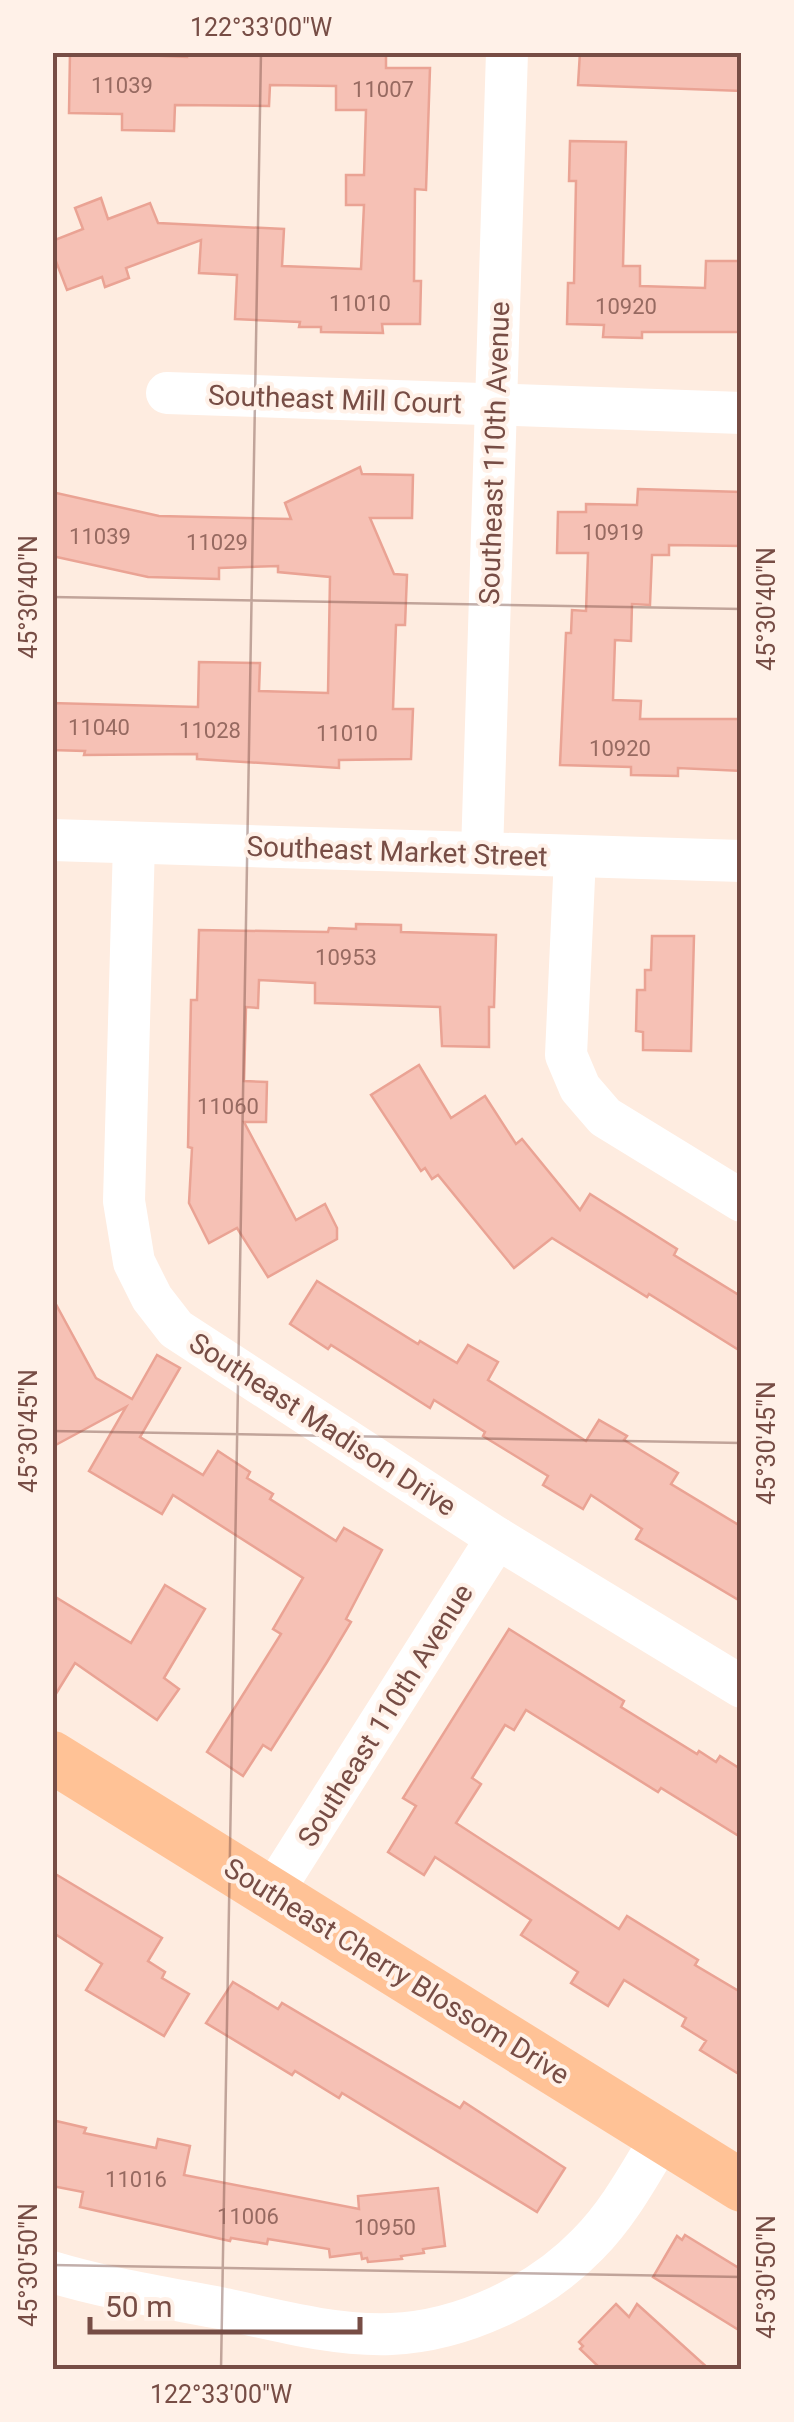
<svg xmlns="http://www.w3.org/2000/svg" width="794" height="2422" font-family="Roboto,sans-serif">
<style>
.building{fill:#f6c1b5;stroke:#eaa394;stroke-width:2.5}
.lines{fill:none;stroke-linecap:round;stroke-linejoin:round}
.minor{stroke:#fff;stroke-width:42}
.major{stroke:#ffc296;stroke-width:52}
.ticks{fill:none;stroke:#774d45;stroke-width:2.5;stroke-opacity:0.45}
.labels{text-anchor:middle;stroke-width:8;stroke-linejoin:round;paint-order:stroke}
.number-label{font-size:22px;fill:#976a61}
.street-label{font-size:28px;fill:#774d45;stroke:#fff1e8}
.neatline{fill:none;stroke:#774d45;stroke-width:4}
.ticks-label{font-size:25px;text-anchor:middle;fill:#774d45}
</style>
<rect width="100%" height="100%" fill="#feece0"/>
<g class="building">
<polygon points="70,52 187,57 187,52 386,52 386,68 430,68 426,190 415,189 414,281 421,281 420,324 382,324 383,333 321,332 321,327 299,327 300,322 235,319 237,275 199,273 201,240 126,268 129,278 105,287 102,277 67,290 52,251 52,241 83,229 75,208 101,198 108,219 150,203 158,223 284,229 282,266 361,269 364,205 346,205 346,175 364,175 366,110 336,110 336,86 270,85 269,106 175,105 174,131 122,130 122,114 69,113"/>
<polygon points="580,52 742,53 742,91 578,85"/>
<polygon points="570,141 626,142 623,266 640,266 640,286 705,288 706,261 742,261 742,332 642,332 642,338 603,337 604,325 567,324 568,283 574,283 576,181 569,181"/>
<polygon points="360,467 362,474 413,475 412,518 370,518 394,574 407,575 405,625 396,625 393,709 413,709 411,759 339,760 339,768 197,759 197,754 84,755 85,751 52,750 52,703 198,707 199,662 260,663 259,691 328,693 330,577 278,572 278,566 219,568 219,579 148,577 52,556 52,492 159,516 291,519 285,503"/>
<polygon points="638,489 742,492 742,546 669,545 669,555 652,555 650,605 632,604 631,641 615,640 613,700 641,701 640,719 742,719 742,771 678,768 678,776 631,775 631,767 560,765 566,633 571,633 572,610 586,611 588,553 557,553 558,512 586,512 586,504 637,505"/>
<polygon points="356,924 401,925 401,932 496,935 494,1007 489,1007 489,1047 442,1046 440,1007 315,1003 315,983 259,980 258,1008 246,1007 244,1081 267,1082 266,1122 244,1122 296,1220 325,1204 337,1228 337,1239 268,1277 237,1228 209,1243 189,1203 192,1148 188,1147 191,1000 197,1000 199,930 328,932 329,928 356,929"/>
<polygon points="652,936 694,936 691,1051 643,1050 643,1032 636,1031 637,990 645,990 645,970 651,970"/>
<polygon points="419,1065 451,1118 485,1096 516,1144 522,1139 580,1210 590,1194 677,1249 674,1255 742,1297 742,1352 649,1294 647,1297 552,1238 514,1268 438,1175 432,1179 425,1168 421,1171 371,1095"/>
<polygon points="317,1281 418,1344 420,1341 457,1363 468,1345 498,1362 488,1380 586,1441 599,1420 627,1436 624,1440 678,1473 671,1484 742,1527 742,1602 636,1539 642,1529 591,1495 583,1509 543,1485 548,1476 483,1436 485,1432 434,1400 430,1408 331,1345 328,1349 290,1324"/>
<polygon points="52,1297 96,1378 132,1399 157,1355 180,1368 140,1437 203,1475 218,1451 250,1472 247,1478 273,1494 270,1499 336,1541 344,1528 382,1550 346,1619 351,1622 327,1662 271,1750 263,1745 243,1776 207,1752 281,1634 273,1629 303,1578 173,1495 162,1514 89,1471 126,1407 52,1447"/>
<polygon points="165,1585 205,1609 164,1678 179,1689 157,1720 75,1663 52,1700 52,1595 131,1643"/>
<polygon points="509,1629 624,1701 621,1707 697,1754 699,1751 716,1762 720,1756 742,1770 742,1838 661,1788 658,1792 526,1710 514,1730 505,1725 472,1778 481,1784 456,1823 619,1929 627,1916 698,1960 695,1965 742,1993 742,2076 700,2050 706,2041 682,2026 686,2018 624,1980 608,2006 571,1983 578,1972 521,1935 531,1920 435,1857 424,1875 388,1852 416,1806 403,1798"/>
<polygon points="52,1872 162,1938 148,1961 165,1972 162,1978 189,1994 164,2036 86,1990 102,1964 52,1932"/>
<polygon points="233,1982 278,2009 282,2003 460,2108 464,2102 565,2168 537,2212 342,2093 339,2098 295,2071 292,2075 206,2023"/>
<polygon points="52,2120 86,2128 84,2133 156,2148 158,2139 190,2146 184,2175 359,2209 358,2196 438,2188 445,2246 423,2249 424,2253 401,2256 402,2259 368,2262 367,2258 362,2259 361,2253 330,2257 329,2249 268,2239 267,2244 231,2238 230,2241 80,2207 83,2192 52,2186"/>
<polygon points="685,2235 742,2270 742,2332 653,2277 677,2236 682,2240"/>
<polygon points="616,2304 629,2317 637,2304 710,2370 602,2370 580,2349 583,2346 579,2342"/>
</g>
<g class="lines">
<g class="minor">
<polyline points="167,393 742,413"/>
<polyline points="52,840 742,861"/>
<polyline points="134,843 124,1201 134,1262 152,1298 176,1329 497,1538 742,1687"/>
<polyline points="482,853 507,52"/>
<polyline points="575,856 566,1055 580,1088 605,1117 742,1201"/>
<polyline points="272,1893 497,1538"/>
<path d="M52,2272C108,2289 168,2298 225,2309C279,2321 335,2336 391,2334C462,2331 539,2295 588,2244C619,2213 640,2173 662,2137"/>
</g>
<polyline class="major" points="52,1757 742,2186"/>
</g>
<path class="ticks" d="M52,597L742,609M52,1431L742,1443M52,2265L742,2277M221,2370L261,52"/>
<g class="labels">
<g class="number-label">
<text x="122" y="93">11039</text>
<text x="383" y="97">11007</text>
<text x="360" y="311">11010</text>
<text x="626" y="314">10920</text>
<text x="613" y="540">10919</text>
<text x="100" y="544">11039</text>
<text x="217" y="550">11029</text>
<text x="99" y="735">11040</text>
<text x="210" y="738">11028</text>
<text x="347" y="741">11010</text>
<text x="620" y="756">10920</text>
<text x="346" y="965">10953</text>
<text x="228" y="1114">11060</text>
<text x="136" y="2187">11016</text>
<text x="248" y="2224">11006</text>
<text x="385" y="2235">10950</text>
</g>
<g class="street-label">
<text transform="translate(335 399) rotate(2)" y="10">Southeast Mill Court</text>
<text transform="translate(494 453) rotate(-88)" y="10">Southeast 110th Avenue</text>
<text transform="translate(397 851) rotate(2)" y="10">Southeast Market Street</text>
<text transform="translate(323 1424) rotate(33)" y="10">Southeast Madison Drive</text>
<text transform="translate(385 1715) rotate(-58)" y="10">Southeast 110th Avenue</text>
<text transform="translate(397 1971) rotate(32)" y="10">Southeast Cherry Blossom Drive</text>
</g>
</g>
<rect width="794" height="2422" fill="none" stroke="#fff1e8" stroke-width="110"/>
<path d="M90 2317v15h270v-15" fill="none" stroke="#774d45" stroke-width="5"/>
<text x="105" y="2317" font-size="30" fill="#774d45" stroke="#fff1e8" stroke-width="8" paint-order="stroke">50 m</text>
<rect x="55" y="55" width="684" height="2312" class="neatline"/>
<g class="ticks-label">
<text x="261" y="36">122°33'00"W</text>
<text transform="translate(28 597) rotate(-90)" y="9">45°30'40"N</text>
<text transform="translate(766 609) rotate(-90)" y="9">45°30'40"N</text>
<text transform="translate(28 1431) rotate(-90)" y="9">45°30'45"N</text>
<text transform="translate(766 1443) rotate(-90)" y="9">45°30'45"N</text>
<text transform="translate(28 2265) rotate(-90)" y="9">45°30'50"N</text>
<text transform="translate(766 2277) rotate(-90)" y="9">45°30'50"N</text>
<text x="221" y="2403">122°33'00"W</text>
</g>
</svg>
